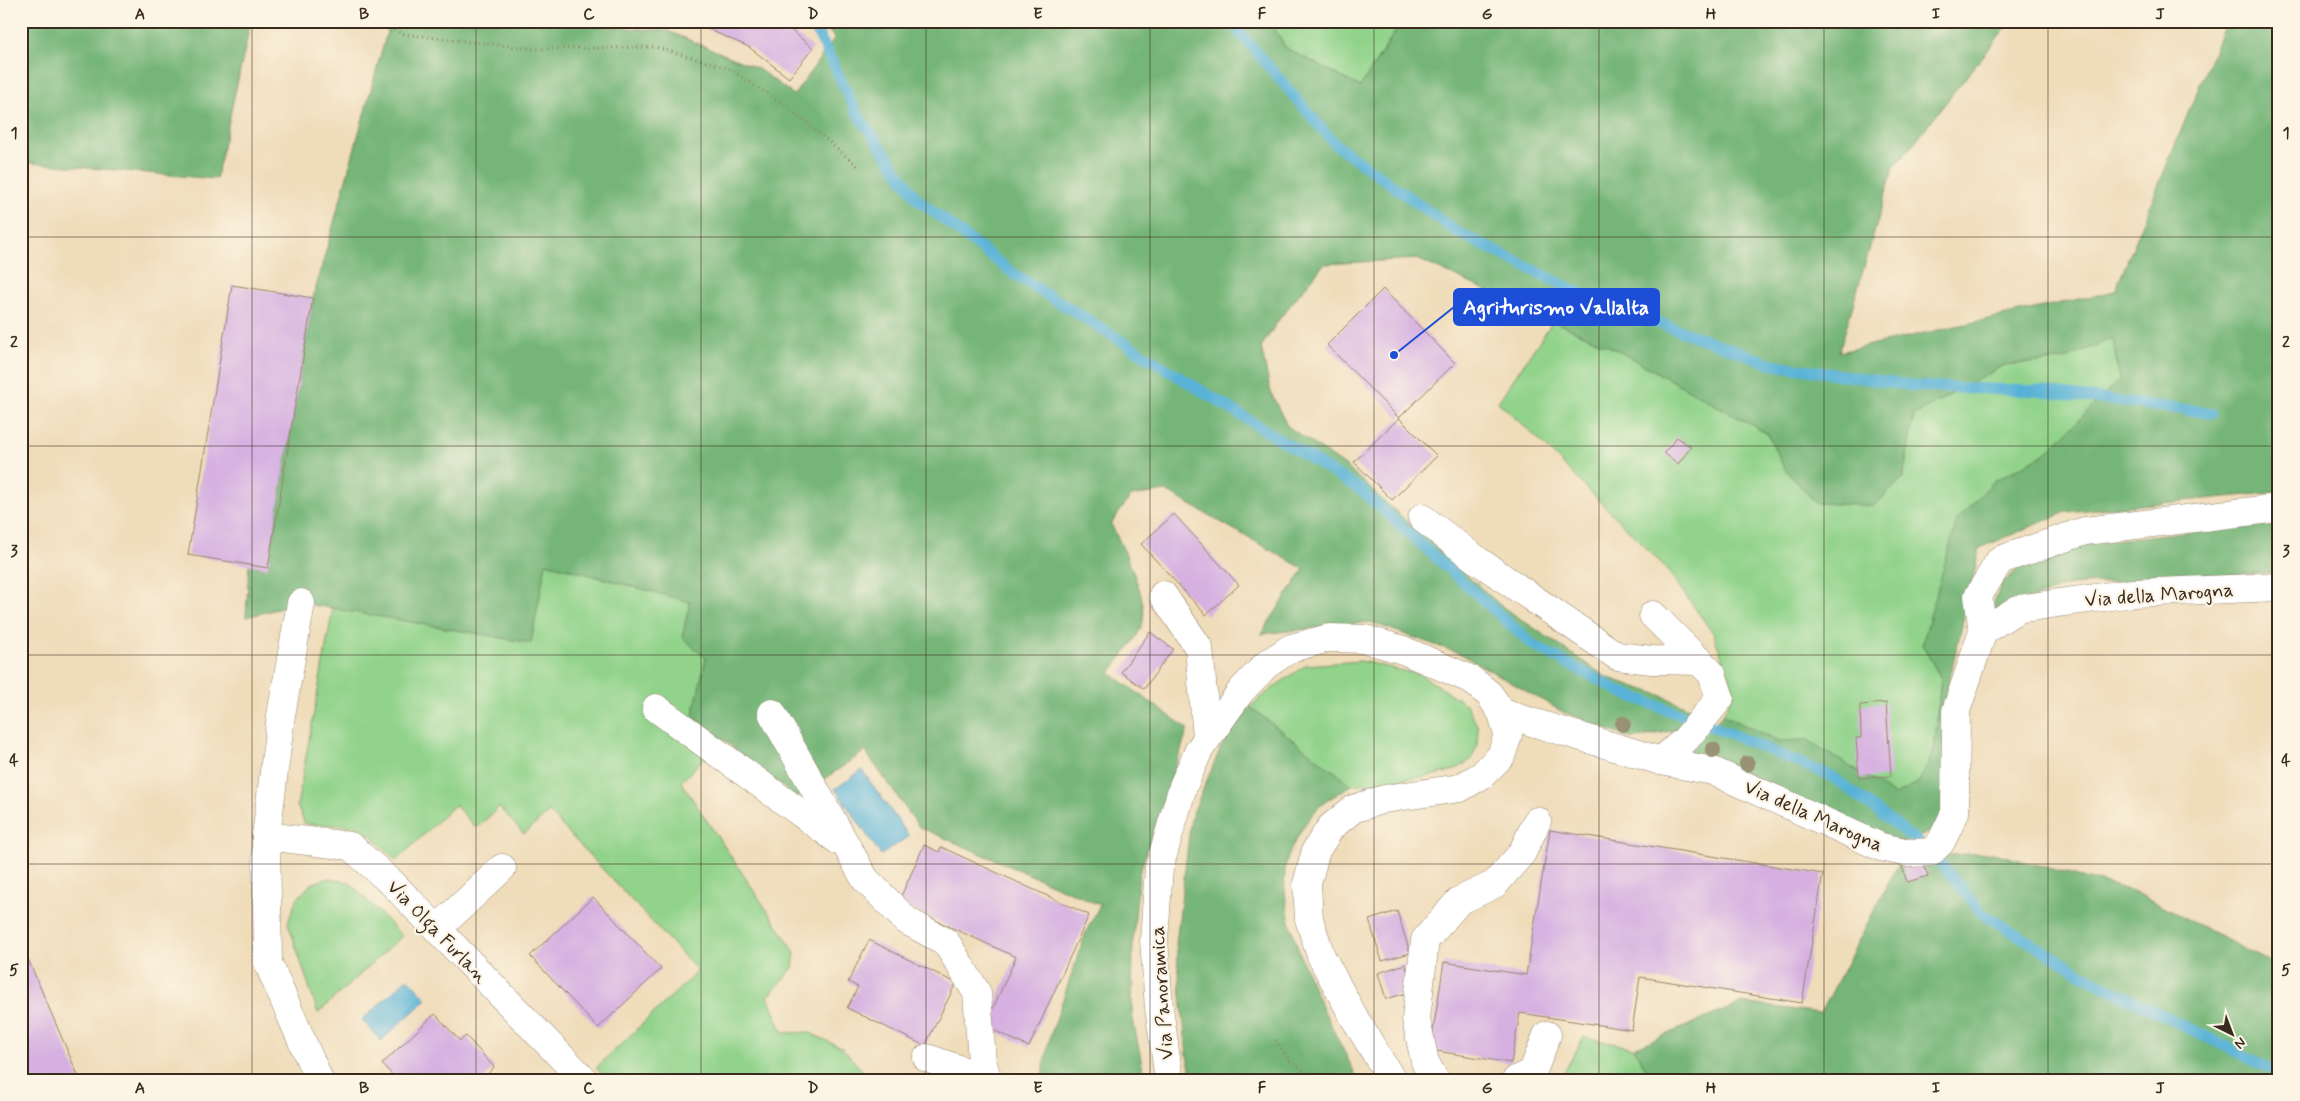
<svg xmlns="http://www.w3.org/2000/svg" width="2300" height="1101" font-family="Mynerve,sans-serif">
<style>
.green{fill:#91d38b;stroke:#667e54}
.forest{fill:#74b577;stroke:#58704a}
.water{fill:#59b2d7;stroke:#4a6e7a}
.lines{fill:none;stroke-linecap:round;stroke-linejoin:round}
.stream{stroke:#59b2d7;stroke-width:11}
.building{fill:#d6b0e1}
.minor-casing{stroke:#95836c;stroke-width:29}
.path{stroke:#95836c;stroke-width:3;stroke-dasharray:1 4;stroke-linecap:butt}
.minor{stroke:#fff;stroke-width:28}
.tree{fill:#989173}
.grid{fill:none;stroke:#3b2a1e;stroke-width:1;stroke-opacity:0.55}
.labels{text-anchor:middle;stroke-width:4.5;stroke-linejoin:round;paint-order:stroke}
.street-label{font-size:20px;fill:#3b2a1e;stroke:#fcf5e5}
.leader{fill:none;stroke:#1d4ed8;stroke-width:2}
.callout-dot{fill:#1d4ed8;stroke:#fcf5e5;stroke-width:2}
.callout{fill:#1d4ed8;stroke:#1d4ed8;stroke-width:2}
.callout-label{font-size:21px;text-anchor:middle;font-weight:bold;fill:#fff}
.neatline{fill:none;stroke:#3b2a1e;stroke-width:2}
.grid-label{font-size:16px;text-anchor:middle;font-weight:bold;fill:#3b2a1e}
</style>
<rect width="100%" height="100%" fill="#fcf5e5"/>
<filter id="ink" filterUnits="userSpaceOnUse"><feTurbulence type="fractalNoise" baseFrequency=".02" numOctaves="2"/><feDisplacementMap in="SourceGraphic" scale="10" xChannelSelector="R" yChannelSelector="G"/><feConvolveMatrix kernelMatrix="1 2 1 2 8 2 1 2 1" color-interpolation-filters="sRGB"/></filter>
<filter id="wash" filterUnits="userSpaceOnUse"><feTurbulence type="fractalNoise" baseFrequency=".0096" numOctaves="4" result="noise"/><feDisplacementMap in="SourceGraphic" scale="20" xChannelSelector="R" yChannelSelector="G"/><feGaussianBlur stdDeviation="1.12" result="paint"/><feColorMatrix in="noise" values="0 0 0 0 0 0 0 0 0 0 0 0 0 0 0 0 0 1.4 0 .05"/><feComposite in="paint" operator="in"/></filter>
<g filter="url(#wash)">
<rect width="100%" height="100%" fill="#efdcb9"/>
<g class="green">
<polygon points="1270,21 1402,21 1360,87 1286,48"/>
<polygon points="1553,321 1615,349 1768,434 1784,468 1903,478 1914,415 2004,365 2062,360 2113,337 2119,380 2045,454 1994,481 1922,645 1941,678 1934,751 1920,782 1895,796 1808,740 1778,741 1723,715 1734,690 1713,633 1664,566 1538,439 1498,402"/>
<polygon points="546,563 691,602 706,658 693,716 722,739 681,782 795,952 793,968 768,997 783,1033 808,1032 842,1048 871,1080 607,1080 596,1068 698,971 549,812 524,834 499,807 479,826 475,827 455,805 396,861 374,838 354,826 305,824 297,806 333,608 531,643"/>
<polygon points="1361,661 1421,675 1466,704 1478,727 1477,745 1471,760 1455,770 1430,776 1352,785 1250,707 1274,687 1306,665"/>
<polygon points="328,878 349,882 402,936 318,1013 288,923 296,900 311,884"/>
<polygon points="1584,1037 1634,1048 1652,1080 1554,1080 1563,1074"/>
</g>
<g class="forest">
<polygon points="21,21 251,21 216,179 21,162"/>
<path d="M390,21H534L668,31L757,68L794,95L835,37L816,21H1270L1286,48L1360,87L1402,21H2011L1893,169L1839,352L2115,291L2226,21H2279V492L2066,512L1980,548L1947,690V779L1942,817L1933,831L1903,843L1679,756L1723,715L1778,741L1808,740L1895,795L1919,782L1934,751L1941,678L1922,645L1957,520L1994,481L2045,454L2119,380L2113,338L2062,360L2004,365L1914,415L1903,478L1874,506L1816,503L1784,468L1768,434L1615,349L1417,259L1324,264L1280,318L1261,347L1271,393L1287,426L1344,465L1500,605L1606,677L1663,696L1695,711L1681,729L1632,739L1563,712L1461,654L1370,622L1261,634L1304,569L1166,491L1131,496L1111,524C1122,546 1151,602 1142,625C1138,638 1118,661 1110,673L1188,729L1139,874L1133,940L1132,1014L1145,1080H1041L1050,1037L1086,932L1100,905L919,827L865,751L797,798L693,716L706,658L682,637L690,602L546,563L531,643L301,603L246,617L249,565L268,568L313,298Z"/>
<polygon points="2279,521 2279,572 2070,585 1990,614 2001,585 2025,562 2057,548 2131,538"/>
<path d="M1250,707L1352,785C1342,792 1329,798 1320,806C1307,818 1287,851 1285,869C1279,934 1330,1021 1358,1080H1193L1187,1056L1176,944L1191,818L1221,747Z"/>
<polygon points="1993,853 2133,891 2279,967 2279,1080 1652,1080 1634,1048 1742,1003 1821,1013 1902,857"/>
</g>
<g class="water">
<polygon points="862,770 909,836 881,855 835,789"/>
<polygon points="408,978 427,999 381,1041 362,1020"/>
</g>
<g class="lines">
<g class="stream">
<polyline points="812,21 857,113 917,199 1014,274 1361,490 1533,645 1623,693 1721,730 1833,777 1931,852 1983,914 2094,981 2279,1073"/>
<polyline points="1230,21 1335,144 1457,232 1587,297 1775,365 1913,386 2036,391 2212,413"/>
</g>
</g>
<g id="blocks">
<g class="building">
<polygon points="689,21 780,21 813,48 789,78 749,47"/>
<polygon points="232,285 313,298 268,568 188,555"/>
<polygon points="1383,289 1455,363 1399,418 1327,345"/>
<polygon points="1399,418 1437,456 1392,500 1354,462"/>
<polygon points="1677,437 1691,447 1678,464 1664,453"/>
<polygon points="1174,514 1239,585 1206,615 1141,544"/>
<polygon points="1150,632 1173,649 1144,689 1121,672"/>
<polygon points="1886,703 1891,776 1859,778 1856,738 1861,738 1860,705"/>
<polygon points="1550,830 1823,874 1802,1003 1640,977 1632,1030 1520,1013 1511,1063 1430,1050 1444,962 1526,975"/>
<polygon points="924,845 939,852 941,847 1089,915 1029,1047 985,1026 1016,957 898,903"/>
<polygon points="1922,860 1928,876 1907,882 1902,866"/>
<polygon points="593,897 661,969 598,1028 530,956"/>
<polygon points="1397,911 1410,953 1382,961 1369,920"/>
<polygon points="869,940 956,983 925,1046 847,1008 858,987 848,982"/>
<polygon points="28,959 80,1080 21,1080 21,962"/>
<polygon points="1405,964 1414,991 1386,999 1378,973"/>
<polygon points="435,1014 460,1041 466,1036 494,1067 483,1080 397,1080 382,1064"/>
</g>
</g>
</g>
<g filter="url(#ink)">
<use href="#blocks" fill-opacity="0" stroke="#95836c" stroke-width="1"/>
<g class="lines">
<defs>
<g id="minor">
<polyline points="1422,518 1477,560 1617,656 1652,660 1700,661"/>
<polyline points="1163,595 1199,648 1207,737"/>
<polyline points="301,603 281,715 266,836 268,963 319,1080"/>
<polyline points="1653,615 1712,674 1720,698 1686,739 1661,761"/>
<polyline points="1983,631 1978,596 2000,560 2085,531 2279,508"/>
<polyline points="656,708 839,841"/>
<polyline points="772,713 865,879 907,921 946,942 977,993 982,1061 988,1080"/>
<polyline points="1502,713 1661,761 1713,771 1881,847 1909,853 1931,852 1941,842 1955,813 1956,711 1983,631 2018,609 2058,603 2133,593 2279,587"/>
<polyline points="266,836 350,846 393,884 584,1080"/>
<polyline points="437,929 502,868"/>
<polyline points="927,1058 987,1079"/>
<polyline points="1169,1080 1159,1008 1154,940 1159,868 1183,786 1199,750 1241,691 1267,664 1291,648 1329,638 1365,639 1403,650 1470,679 1489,694 1502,713 1508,735 1501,756 1482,775 1460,788 1384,799 1353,809 1331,827 1316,850 1307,884 1309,919 1321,956 1355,1019 1392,1080"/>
<polyline points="1435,1080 1425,1062 1416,1019 1425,940 1459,901 1495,884 1522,853 1537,821"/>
<polyline points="1516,1080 1533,1071 1547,1035"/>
</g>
</defs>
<use href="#minor" class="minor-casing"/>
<g class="path">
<polyline points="376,21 403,34 536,49 655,47 728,68 790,109 860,168"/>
<polyline points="1276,1040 1290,1061 1306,1072 1310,1080"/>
</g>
<use href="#minor" class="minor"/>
</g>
<g class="tree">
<circle cx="1623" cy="724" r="8"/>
<circle cx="1713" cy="750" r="8"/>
<circle cx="1747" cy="764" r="8"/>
</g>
</g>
<path class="grid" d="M252,21V1080M476,21V1080M701,21V1080M926,21V1080M1150,21V1080M1374,21V1080M1599,21V1080M1824,21V1080M2048,21V1080M21,237H2279M21,446H2279M21,655H2279M21,864H2279"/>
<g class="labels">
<g class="street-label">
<text transform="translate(2159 594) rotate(-4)" y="7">Via della Marogna</text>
<text transform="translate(1814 815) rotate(24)" y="7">Via della Marogna</text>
<text transform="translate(438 931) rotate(46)" y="7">Via Olga Furlan</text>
<text transform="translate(1161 993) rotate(-94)" y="7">Via Panoramica</text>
</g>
</g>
<path class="leader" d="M1394 355L1454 307"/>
<circle class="callout-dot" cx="1394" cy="355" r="5"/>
<rect class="callout" x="1454" y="289" width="205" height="36" rx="5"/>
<g class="callout-label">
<text x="1556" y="314">Agriturismo Vallalta</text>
</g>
<rect width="2300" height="1101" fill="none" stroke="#fcf5e5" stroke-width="55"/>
<g transform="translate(2232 1034) rotate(138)" stroke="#fcf5e5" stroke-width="4" paint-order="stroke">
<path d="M0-4L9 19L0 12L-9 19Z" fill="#3b2a1e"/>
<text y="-8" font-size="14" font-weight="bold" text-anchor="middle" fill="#3b2a1e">N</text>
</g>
<rect x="28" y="28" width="2244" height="1046" class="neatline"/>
<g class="grid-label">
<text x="140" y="19">A</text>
<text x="364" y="19">B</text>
<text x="589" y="19">C</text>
<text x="813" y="19">D</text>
<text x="1038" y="19">E</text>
<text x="1262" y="19">F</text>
<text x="1487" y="19">G</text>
<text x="1711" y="19">H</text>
<text x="1936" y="19">I</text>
<text x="2160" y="19">J</text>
<text x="14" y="138">1</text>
<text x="2286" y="138">1</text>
<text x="14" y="347">2</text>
<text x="2286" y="347">2</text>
<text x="14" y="556">3</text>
<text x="2286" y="556">3</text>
<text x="14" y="765">4</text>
<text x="2286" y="765">4</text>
<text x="14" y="975">5</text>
<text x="2286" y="975">5</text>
<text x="140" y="1093">A</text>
<text x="364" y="1093">B</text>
<text x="589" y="1093">C</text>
<text x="813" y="1093">D</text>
<text x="1038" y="1093">E</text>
<text x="1262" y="1093">F</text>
<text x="1487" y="1093">G</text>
<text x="1711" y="1093">H</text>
<text x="1936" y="1093">I</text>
<text x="2160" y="1093">J</text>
</g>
</svg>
